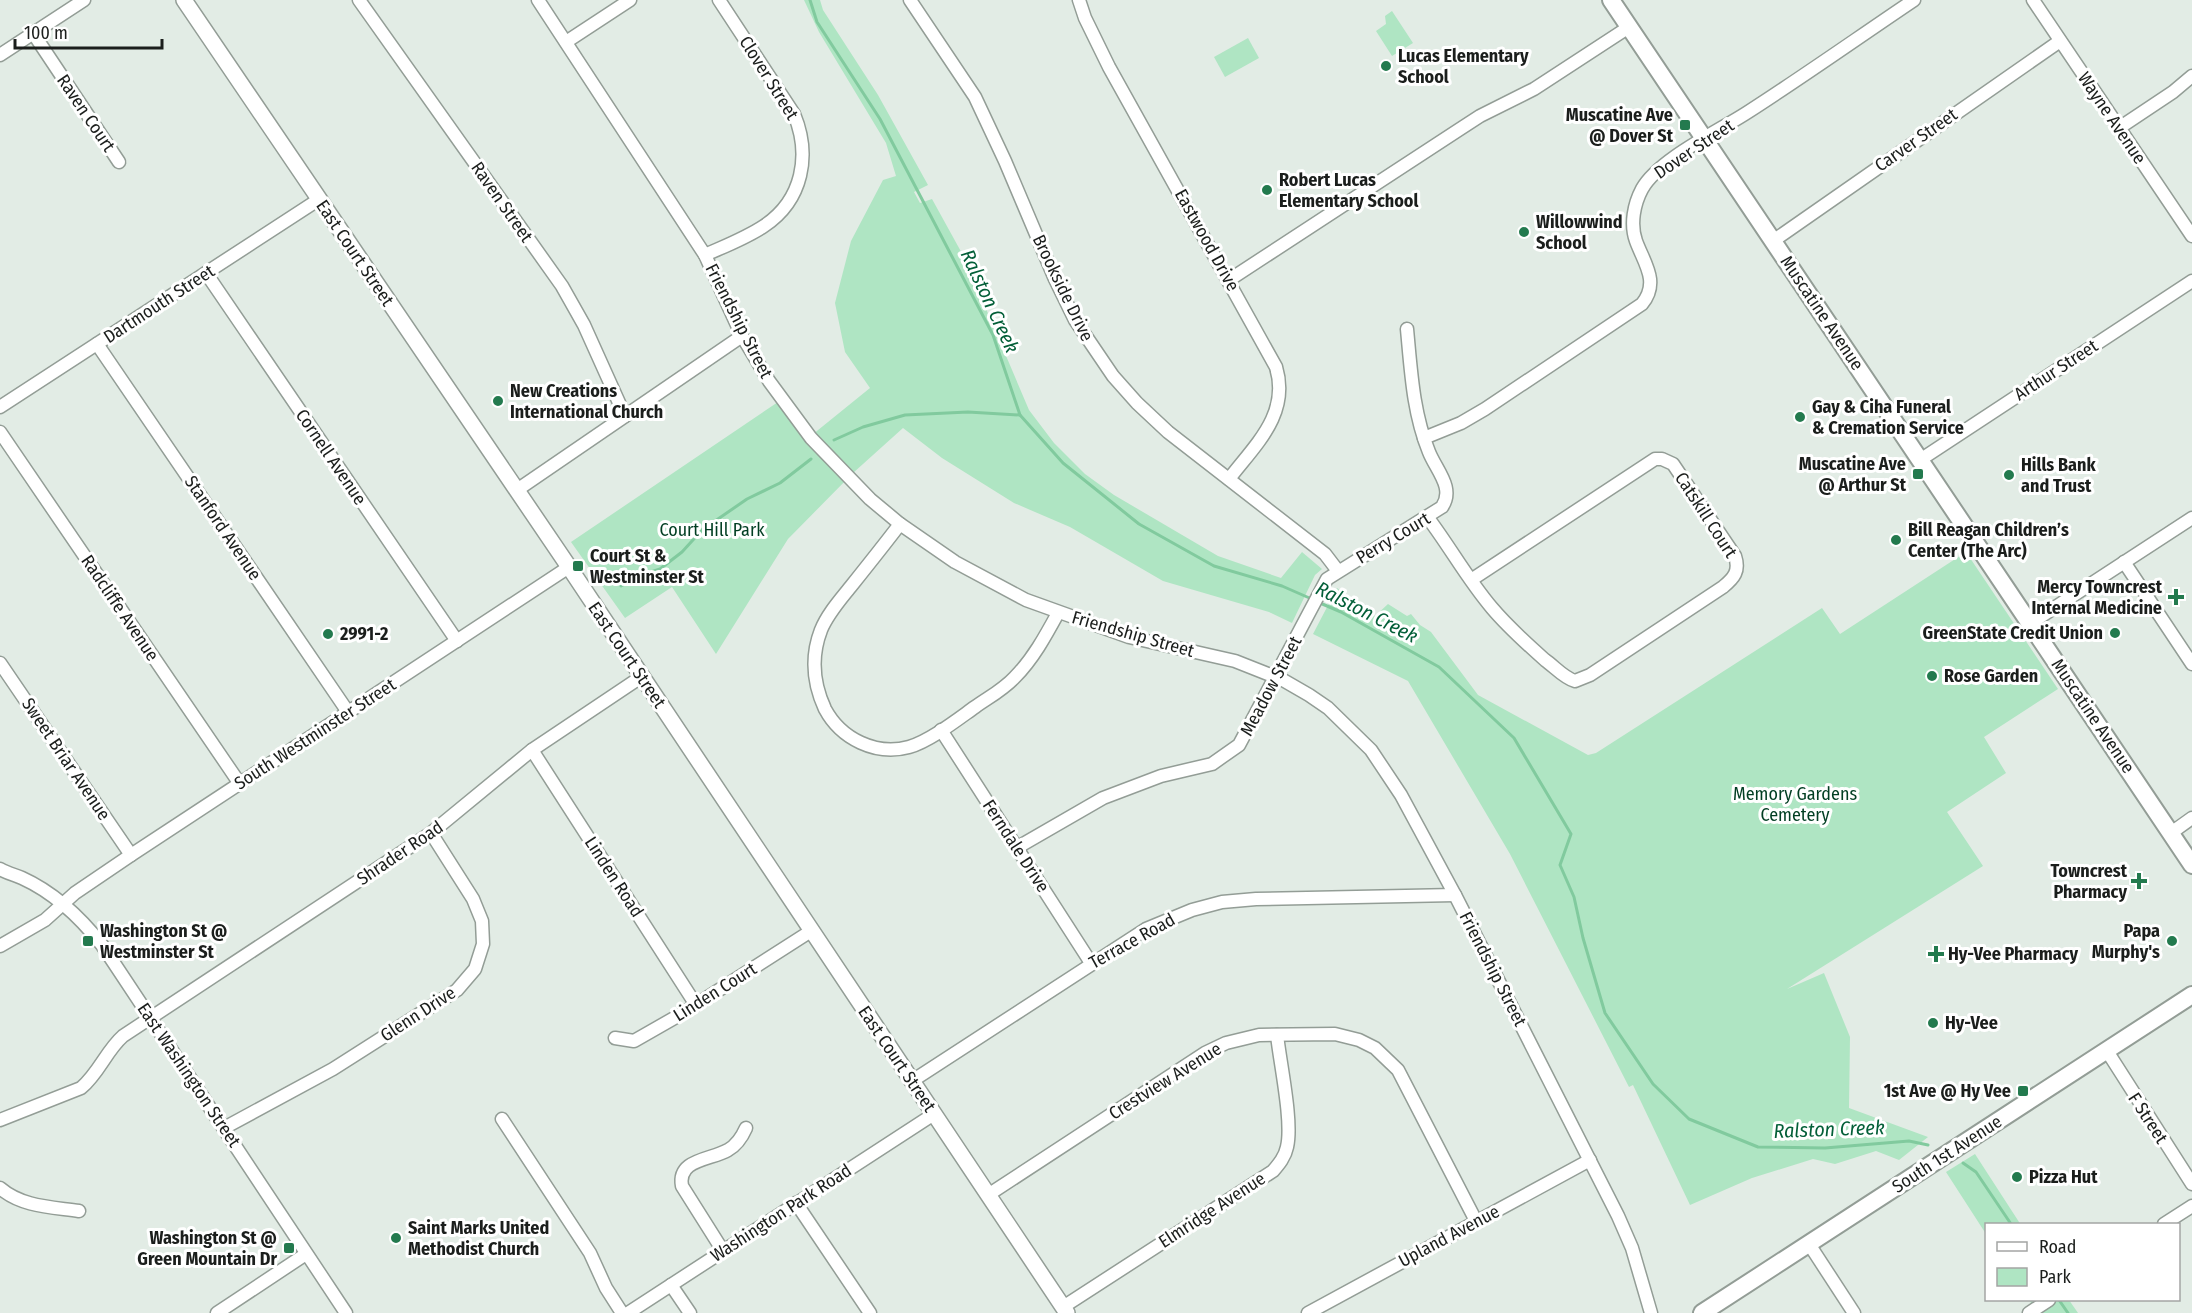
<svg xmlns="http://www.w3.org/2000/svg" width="2192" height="1313" font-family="'Fira Sans Condensed',sans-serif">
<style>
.green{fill:#afe5c3}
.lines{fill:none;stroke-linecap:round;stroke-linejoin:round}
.stream{stroke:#81ca9e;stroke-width:3}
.minor-casing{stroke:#939d96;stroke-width:15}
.tertiary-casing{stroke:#939d96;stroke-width:18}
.secondary-casing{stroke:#939d96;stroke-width:20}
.minor{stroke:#fff;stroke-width:12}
.tertiary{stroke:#fff;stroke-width:15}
.secondary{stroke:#fff;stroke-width:16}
.poi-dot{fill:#237a4e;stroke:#fff;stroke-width:2}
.labels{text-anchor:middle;stroke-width:6;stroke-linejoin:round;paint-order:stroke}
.poi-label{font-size:18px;font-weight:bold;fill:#1b1e1c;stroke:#fff;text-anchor:start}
.street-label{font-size:18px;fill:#1b1e1c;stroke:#fff}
.park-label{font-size:18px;fill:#013e22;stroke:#fff}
.water-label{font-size:20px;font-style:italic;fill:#035f38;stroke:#fff}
</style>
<rect width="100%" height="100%" fill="#e2ece5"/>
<g class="green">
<polygon points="804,0 820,0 823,10 878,95 928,185 914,192 920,203 932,199 964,257 1029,410 1054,443 1085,474 1114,495 1218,556 1281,578 1302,552 1322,569 1315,575 1292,623 1269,612 1163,581 1070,527 1014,503 942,458 903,428 853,473 788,539 716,654 672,587 625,618 571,542 778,402 807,439 870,388 845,352 835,303 851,241 883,180 896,176 886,143 819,32"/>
<polygon points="1392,11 1413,43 1392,56 1376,31 1386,24 1385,16"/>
<polygon points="1248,38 1259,58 1225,77 1214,57"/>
<polygon points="1966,552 2058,689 1984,737 2006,773 1947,812 1983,866 1787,989 1824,973 1850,1037 1849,1108 1928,1137 1899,1160 1876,1151 1835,1164 1813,1159 1752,1178 1690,1205 1633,1085 1629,1087 1510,854 1408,681 1313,634 1337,588 1375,616 1388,604 1407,616 1411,614 1420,625 1431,632 1478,695 1588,755 1596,753 1822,608 1840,634"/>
<polygon points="1975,1154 2019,1222 2020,1224 1986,1224 1986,1234 1946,1172"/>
<polygon points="2029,1300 2069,1300 2078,1313 2038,1313"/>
</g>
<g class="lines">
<g class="stream">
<polyline points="810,0 817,22 880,119 993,335 1020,415 1063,463 1139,524 1214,566 1282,586 1314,600"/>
<polyline points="834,440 863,427 905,415 968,412 1020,415"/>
<polyline points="621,586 636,577 660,569 682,552 702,530 747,499 780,483 811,459"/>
<polyline points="1320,603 1341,612 1439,667 1514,738 1571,834 1560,865 1574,897 1583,938 1605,1013 1653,1084 1689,1119 1758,1147 1825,1148 1909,1141 1928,1145"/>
<polyline points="1963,1163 1976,1172 2011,1224"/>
<polyline points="2059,1300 2068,1313"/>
</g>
<defs>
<g id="minor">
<polyline points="359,0 562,286 584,325 625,416"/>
<polyline points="538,0 705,255 742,336 769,381 811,438 870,499 900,524 955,562 1026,600 1129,637 1235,661 1283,680 1309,695 1328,708 1371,750 1401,795 1455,895 1618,1216 1632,1248 1651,1313"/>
<polyline points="910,0 975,97 1005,161 1055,279 1075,320 1113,376 1137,403 1168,432 1325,554 1338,571"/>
<path d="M1079,0L1085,18L1109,67L1276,367C1290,414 1256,444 1229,479"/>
<polyline points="2033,0 2192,236"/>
<polyline points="33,33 119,162"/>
<polyline points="566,42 630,0"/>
<polyline points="0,55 84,0"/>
<polyline points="2119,128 2173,92 2192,76"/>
<polyline points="1773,241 2060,41"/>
<path d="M705,255C725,246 746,238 764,226C803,200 811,155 794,114L719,0"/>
<polyline points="206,273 457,641"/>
<polyline points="1229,280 1460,129 1480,116 1534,89 1629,27"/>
<polyline points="97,344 348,712"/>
<polyline points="0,407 318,200"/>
<polyline points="0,432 240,784"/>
<path d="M1424,438L1461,423L1485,409L1642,304C1660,282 1644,263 1636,241C1630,224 1634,204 1642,189C1659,159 1719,131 1748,112C1804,76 1859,37 1914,0"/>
<polyline points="1920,460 2192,281"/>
<polyline points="517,490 742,336"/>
<path d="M1428,518C1450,547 1468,580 1492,608C1508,627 1527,644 1545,660C1555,667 1564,678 1575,681L1590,675L1723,587C1734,578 1740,571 1735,556L1673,464L1662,459H1655L1471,580"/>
<path d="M900,524C884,545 868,565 852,585C841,599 828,613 821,630C811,656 813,683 825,709C841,739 876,756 909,747C930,741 958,719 975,707C989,697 1003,690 1015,677C1033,659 1046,635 1058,613"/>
<polyline points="2124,562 2192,664"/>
<polyline points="2031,623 2192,518"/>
<polyline points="0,663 131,855"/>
<polyline points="941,730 1091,963"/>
<polyline points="532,750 696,1005"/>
<polyline points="2171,833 2192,818"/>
<path d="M1018,847L1103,798L1161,776L1212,764L1239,745L1327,579L1442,507C1455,488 1436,470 1429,452C1413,413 1411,371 1407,329"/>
<path d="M0,869C7,873 15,875 22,878C55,893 80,917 102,945L346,1313"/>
<polyline points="0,946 45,920 75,893 131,855 569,567"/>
<polyline points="615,1038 634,1041 683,1013 811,931"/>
<polyline points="2107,1051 2192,1184"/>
<polyline points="912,1081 1146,929 1192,910 1222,902 1256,899 1455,895"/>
<polyline points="502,1119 590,1253 606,1288 622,1313"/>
<path d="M0,1120L81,1088C99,1073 106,1051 123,1036L431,833L532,750L641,677"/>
<polyline points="224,1128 333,1069 457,990 475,969 483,944 482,921 473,899 431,833"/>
<path d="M0,1188C22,1207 52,1207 79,1211"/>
<polyline points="988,1195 1205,1053 1226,1043 1259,1035 1335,1034 1359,1040 1375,1048 1398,1070 1476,1221"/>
<polyline points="796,1203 870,1313"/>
<polyline points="2164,1224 2192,1206"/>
<polyline points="1809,1244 1854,1313"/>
<path d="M723,1251L682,1186C677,1159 711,1160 728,1150C737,1145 742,1137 746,1128"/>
<polyline points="671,1285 690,1313"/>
<path d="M1063,1307L1273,1171C1279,1164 1285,1157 1287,1147C1293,1122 1280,1063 1277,1035"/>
<polyline points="217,1313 306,1254"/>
<polyline points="628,1313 934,1114"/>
<polyline points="1308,1313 1590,1160"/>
<polyline points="2029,1313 2049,1300"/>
</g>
<polyline id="tertiary" points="184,0 569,567 1067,1313"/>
<g id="secondary">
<polyline points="1611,0 2192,865"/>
<polyline points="1702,1313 2192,995"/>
</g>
</defs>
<use href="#minor" class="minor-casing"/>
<use href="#tertiary" class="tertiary-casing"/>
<use href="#secondary" class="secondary-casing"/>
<use href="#minor" class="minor"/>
<use href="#tertiary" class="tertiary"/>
<use href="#secondary" class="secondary"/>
</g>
<g class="poi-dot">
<circle cx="1386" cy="66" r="6"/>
<rect x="1679" y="119" width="12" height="12" rx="3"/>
<circle cx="1267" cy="190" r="6"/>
<circle cx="1524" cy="232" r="6"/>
<circle cx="498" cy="401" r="6"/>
<circle cx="1800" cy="417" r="6"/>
<rect x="1912" y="468" width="12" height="12" rx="3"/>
<circle cx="2009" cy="475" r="6"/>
<circle cx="1896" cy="540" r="6"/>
<rect x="572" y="560" width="12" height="12" rx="3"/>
<path d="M2173 588h6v6h6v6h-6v6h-6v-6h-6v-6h6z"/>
<circle cx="2115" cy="633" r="6"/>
<circle cx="328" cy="634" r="6"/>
<circle cx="1932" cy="676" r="6"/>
<path d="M2136 872h6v6h6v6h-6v6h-6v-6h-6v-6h6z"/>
<rect x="82" y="935" width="12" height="12" rx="3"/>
<circle cx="2172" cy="941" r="6"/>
<path d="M1933 945h6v6h6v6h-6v6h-6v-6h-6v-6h6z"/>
<circle cx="1933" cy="1023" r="6"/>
<rect x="2017" y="1085" width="12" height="12" rx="3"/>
<circle cx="2017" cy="1177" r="6"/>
<circle cx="396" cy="1238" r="6"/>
<rect x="283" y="1242" width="12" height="12" rx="3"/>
</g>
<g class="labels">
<g class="poi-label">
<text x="1398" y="62">Lucas Elementary<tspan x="1398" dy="21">School</tspan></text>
<text x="1673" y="121" text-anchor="end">Muscatine Ave<tspan x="1673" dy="21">@ Dover St</tspan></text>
<text x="1279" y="186">Robert Lucas<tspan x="1279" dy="21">Elementary School</tspan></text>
<text x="1536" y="228">Willowwind<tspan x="1536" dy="21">School</tspan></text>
<text x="510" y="397">New Creations<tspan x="510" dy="21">International Church</tspan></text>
<text x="1812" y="413">Gay &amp; Ciha Funeral<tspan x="1812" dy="21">&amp; Cremation Service</tspan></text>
<text x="1906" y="470" text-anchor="end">Muscatine Ave<tspan x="1906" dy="21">@ Arthur St</tspan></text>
<text x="2021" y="471">Hills Bank<tspan x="2021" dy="21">and Trust</tspan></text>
<text x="1908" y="536">Bill Reagan Children’s<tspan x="1908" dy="21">Center (The Arc)</tspan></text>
<text x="590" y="562">Court St &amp;<tspan x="590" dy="21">Westminster St</tspan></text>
<text x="2162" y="593" text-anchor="end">Mercy Towncrest<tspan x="2162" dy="21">Internal Medicine</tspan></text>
<text x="2103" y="639" text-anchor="end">GreenState Credit Union</text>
<text x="340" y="640">2991-2</text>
<text x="1944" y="682">Rose Garden</text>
<text x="2127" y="877" text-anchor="end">Towncrest<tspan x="2127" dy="21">Pharmacy</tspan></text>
<text x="100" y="937">Washington St @<tspan x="100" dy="21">Westminster St</tspan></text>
<text x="2160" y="937" text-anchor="end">Papa<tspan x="2160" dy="21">Murphy's</tspan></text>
<text x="1948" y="960">Hy-Vee Pharmacy</text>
<text x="1945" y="1029">Hy-Vee</text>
<text x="2011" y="1097" text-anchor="end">1st Ave @ Hy Vee</text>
<text x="2029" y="1183">Pizza Hut</text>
<text x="408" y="1234">Saint Marks United<tspan x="408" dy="21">Methodist Church</tspan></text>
<text x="277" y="1244" text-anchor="end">Washington St @<tspan x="277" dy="21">Green Mountain Dr</tspan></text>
</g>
<g class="street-label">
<text transform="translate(769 78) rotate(58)" y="6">Clover Street</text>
<text transform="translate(86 113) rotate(56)" y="6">Raven Court</text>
<text transform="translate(2112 118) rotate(56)" y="6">Wayne Avenue</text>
<text transform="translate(1916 140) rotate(-35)" y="6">Carver Street</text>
<text transform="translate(1694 149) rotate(-34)" y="6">Dover Street</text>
<text transform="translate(502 202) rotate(55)" y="6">Raven Street</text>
<text transform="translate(1207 240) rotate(61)" y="6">Eastwood Drive</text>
<text transform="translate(355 253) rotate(56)" y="6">East Court Street</text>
<text transform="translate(1063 288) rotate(64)" y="6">Brookside Drive</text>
<text transform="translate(159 304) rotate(-33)" y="6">Dartmouth Street</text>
<text transform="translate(1822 313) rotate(56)" y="6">Muscatine Avenue</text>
<text transform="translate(739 321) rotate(63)" y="6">Friendship Street</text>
<text transform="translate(2056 370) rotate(-33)" y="6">Arthur Street</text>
<text transform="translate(331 457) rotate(56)" y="6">Cornell Avenue</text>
<text transform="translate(1706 515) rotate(57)" y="6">Catskill Court</text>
<text transform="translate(223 528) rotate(56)" y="6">Stanford Avenue</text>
<text transform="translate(1393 538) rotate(-31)" y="6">Perry Court</text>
<text transform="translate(120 608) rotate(56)" y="6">Radcliffe Avenue</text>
<text transform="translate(1133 634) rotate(16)" y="6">Friendship Street</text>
<text transform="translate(627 655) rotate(56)" y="6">East Court Street</text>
<text transform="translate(1271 686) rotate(-62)" y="6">Meadow Street</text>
<text transform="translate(2093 716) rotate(56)" y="6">Muscatine Avenue</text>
<text transform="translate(315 734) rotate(-33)" y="6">South Westminster Street</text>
<text transform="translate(66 759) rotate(56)" y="6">Sweet Briar Avenue</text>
<text transform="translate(1016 846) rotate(57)" y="6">Ferndale Drive</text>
<text transform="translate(400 853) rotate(-34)" y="6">Shrader Road</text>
<text transform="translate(614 877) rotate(57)" y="6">Linden Road</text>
<text transform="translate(1132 941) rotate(-29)" y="6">Terrace Road</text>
<text transform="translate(1493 969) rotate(63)" y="6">Friendship Street</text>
<text transform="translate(715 992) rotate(-32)" y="6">Linden Court</text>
<text transform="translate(418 1014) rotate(-33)" y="6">Glenn Drive</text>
<text transform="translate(897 1059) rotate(56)" y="6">East Court Street</text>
<text transform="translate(189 1075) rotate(56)" y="6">East Washington Street</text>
<text transform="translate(1165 1081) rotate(-32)" y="6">Crestview Avenue</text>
<text transform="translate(2148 1118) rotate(57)" y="6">F Street</text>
<text transform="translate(1947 1154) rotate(-33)" y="6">South 1st Avenue</text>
<text transform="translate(1212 1210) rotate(-33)" y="6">Elmridge Avenue</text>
<text transform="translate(781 1213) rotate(-33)" y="6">Washington Park Road</text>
<text transform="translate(1449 1236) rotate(-28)" y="6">Upland Avenue</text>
</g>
<g class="park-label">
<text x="712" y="536">Court Hill Park</text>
<text x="1795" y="800">Memory Gardens<tspan x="1795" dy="21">Cemetery</tspan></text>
</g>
<g class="water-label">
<text transform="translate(990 301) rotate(65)" y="7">Ralston Creek</text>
<text transform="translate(1367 612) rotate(27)" y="7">Ralston Creek</text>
<text transform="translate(1829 1129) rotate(-2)" y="7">Ralston Creek</text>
</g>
</g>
<rect x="1985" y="1223" width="195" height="78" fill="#ffffff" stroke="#a4a5a4" stroke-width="1.5"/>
<rect x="1997" y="1242" width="30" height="9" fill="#ffffff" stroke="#a4a5a4" stroke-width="1.5"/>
<text x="2039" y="1253" font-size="18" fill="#1b1e1c">Road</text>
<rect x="1997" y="1268" width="30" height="18" fill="#afe5c3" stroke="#a4a5a4" stroke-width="1.5"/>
<text x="2039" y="1283" font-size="18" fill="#1b1e1c">Park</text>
<path d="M15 39v9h147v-9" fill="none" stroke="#1b1e1c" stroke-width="3"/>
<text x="24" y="39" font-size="18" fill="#1b1e1c" stroke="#ffffff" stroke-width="4.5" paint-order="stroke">100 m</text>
</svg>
